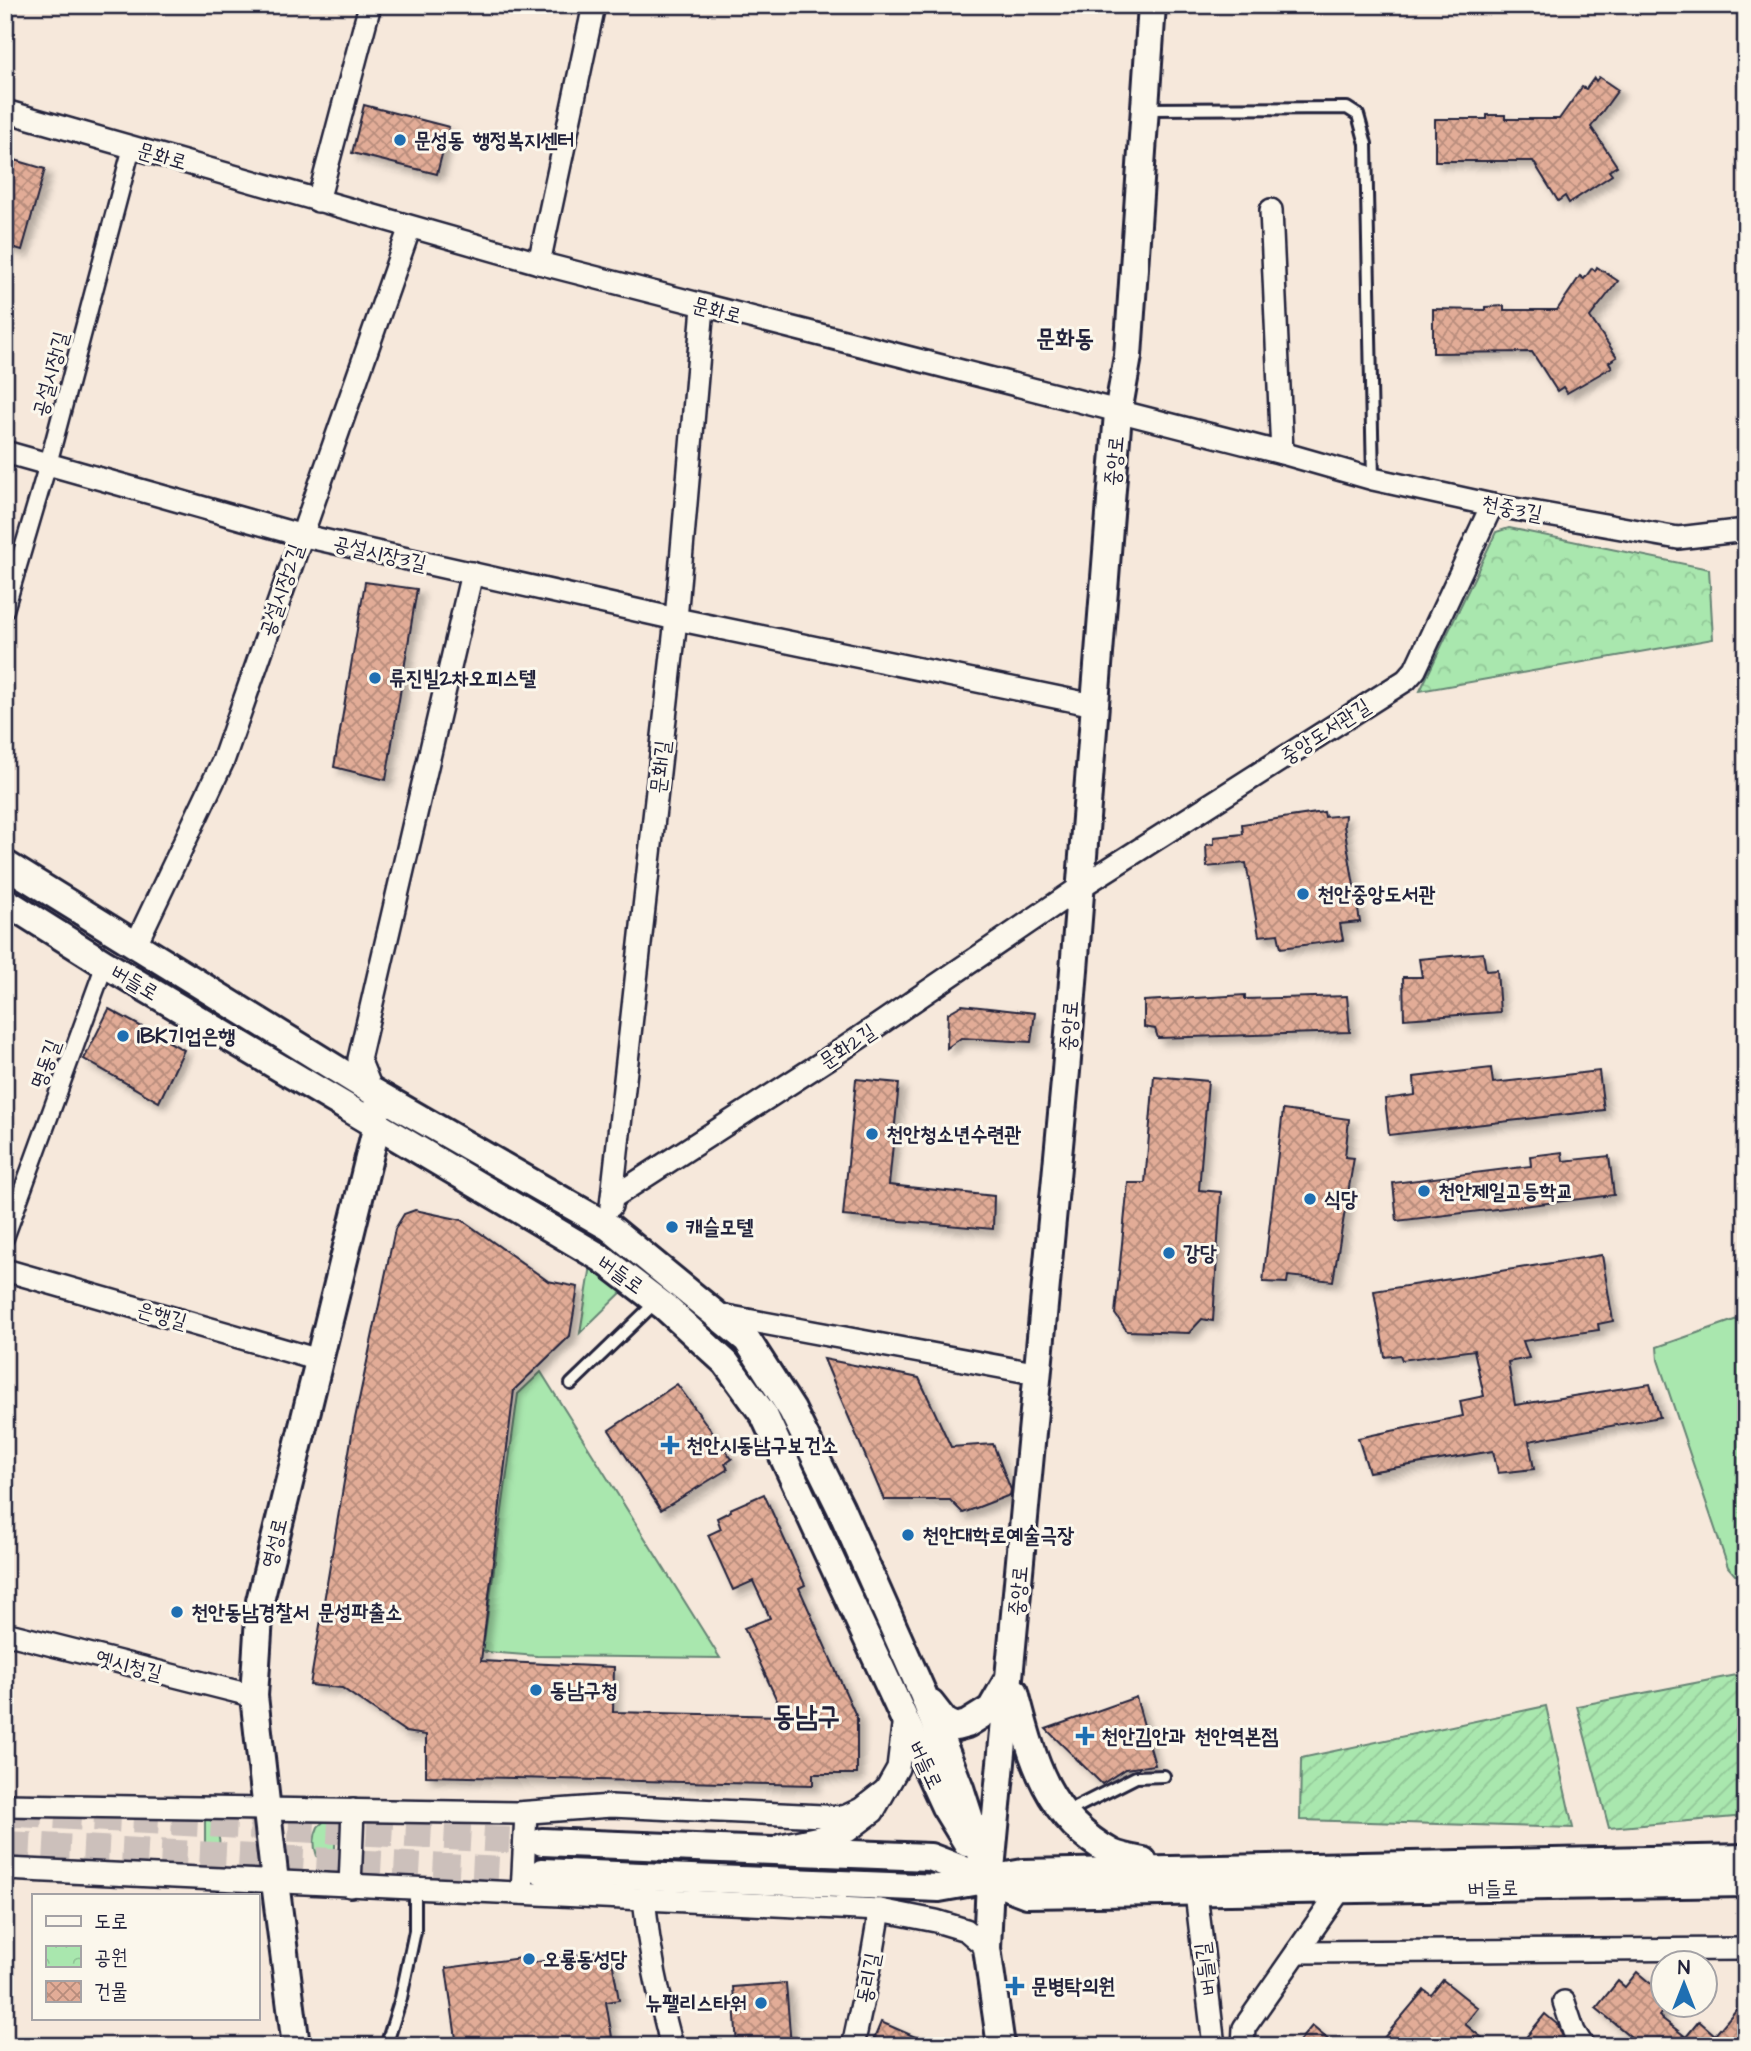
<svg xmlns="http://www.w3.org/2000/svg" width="1751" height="2051" font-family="'Architects Daughter','Poor Story',sans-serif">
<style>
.grass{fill:#a9e7ae;stroke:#668474;stroke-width:2}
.park{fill:url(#park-crowns);stroke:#668474;stroke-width:2}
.garden{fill:url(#garden-furrows);stroke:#668474;stroke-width:2}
.building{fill:url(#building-cross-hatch);stroke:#22223b;stroke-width:2;filter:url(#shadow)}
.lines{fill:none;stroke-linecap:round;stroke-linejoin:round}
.tertiary-tunnel{stroke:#ccc0bb;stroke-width:26;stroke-dasharray:26 13;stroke-linecap:butt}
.service-casing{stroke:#22223b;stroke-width:16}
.pedestrian-casing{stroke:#22223b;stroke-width:21}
.minor-casing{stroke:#22223b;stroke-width:26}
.tertiary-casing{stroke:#22223b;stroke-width:32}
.service{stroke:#fbf7ec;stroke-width:10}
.pedestrian{stroke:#fbf7ec;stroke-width:16}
.minor{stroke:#fbf7ec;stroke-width:21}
.tertiary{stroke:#fbf7ec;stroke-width:26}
.poi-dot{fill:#1f6fb2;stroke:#fbf7ec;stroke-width:2.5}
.labels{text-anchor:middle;stroke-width:6;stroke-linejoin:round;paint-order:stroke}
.poi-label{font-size:21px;font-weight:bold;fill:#22223b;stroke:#fbf7ec;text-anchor:start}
.street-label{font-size:21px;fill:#22223b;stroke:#fbf7ec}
.quarter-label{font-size:24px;font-weight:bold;fill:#22223b;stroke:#fbf7ec}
.district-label{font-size:28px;font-weight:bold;fill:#22223b;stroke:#fbf7ec}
</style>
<defs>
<pattern id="park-crowns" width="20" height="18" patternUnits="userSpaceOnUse" patternTransform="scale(1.75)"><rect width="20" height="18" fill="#a9e7ae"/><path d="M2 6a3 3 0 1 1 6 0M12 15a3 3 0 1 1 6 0" fill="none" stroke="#91c697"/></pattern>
<pattern id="garden-furrows" width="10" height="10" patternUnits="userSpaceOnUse" patternTransform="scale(1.75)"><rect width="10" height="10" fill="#a9e7ae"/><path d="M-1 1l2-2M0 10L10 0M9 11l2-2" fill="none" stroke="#91c697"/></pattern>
<pattern id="building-cross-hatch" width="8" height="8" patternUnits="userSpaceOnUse" patternTransform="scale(1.75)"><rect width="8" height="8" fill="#e2ac97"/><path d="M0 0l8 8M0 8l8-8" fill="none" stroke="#b78c7c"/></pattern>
<filter id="shadow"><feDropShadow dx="6" dy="6" stdDeviation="3.5" flood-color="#0004"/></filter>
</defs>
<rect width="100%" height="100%" fill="#f6e8db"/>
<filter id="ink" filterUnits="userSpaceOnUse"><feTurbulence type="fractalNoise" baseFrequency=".0143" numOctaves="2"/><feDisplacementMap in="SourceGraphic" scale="14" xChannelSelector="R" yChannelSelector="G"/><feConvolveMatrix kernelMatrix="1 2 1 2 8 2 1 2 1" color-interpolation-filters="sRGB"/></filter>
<g filter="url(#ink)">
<g class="grass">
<polygon points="593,1253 632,1282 580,1333"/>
<polygon points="1746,1316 1746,1576 1735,1575 1728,1567 1658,1360 1657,1347"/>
<polygon points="541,1372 720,1658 537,1656 475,1651 484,1641 518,1394"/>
<path d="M205,1815C220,1827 222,1843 218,1861L205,1871Z"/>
<path d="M331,1817H336L334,1876C318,1867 309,1845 318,1827C321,1823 327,1820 331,1817Z"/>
</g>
<polygon class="park" points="1509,528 1709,569 1713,639 1420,691 1496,532"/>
<g class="garden">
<polygon points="1746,1673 1746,1816 1609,1828 1577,1706"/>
<polygon points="1546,1706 1573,1828 1300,1820 1301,1758"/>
</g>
<g class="building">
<polygon points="1599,77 1618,90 1591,127 1617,166 1609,171 1612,175 1569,203 1565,196 1558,201 1533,161 1435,161 1435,119 1487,119 1487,115 1505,115 1505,119 1559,119 1582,87 1586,89 1594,78 1596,81"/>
<polygon points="364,105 449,127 437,174 352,153"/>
<polygon points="5,157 45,169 22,250 5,245"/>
<polygon points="1597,267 1618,281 1590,317 1617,357 1609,362 1612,367 1567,393 1563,387 1557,391 1532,352 1433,353 1433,309 1485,310 1485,307 1504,306 1504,310 1557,310 1580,276 1584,279 1592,268 1595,271"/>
<polygon points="365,582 417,589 386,780 334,767"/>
<polygon points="1324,812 1325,817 1345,815 1344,826 1360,922 1340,924 1343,940 1281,948 1278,934 1259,936 1246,863 1207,867 1206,845 1214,844 1214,837 1243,834 1242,824"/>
<polygon points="1483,953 1486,971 1497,970 1500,1012 1404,1019 1403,977 1422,977 1419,959"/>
<polygon points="1245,995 1245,999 1347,996 1350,1032 1158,1038 1155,1029 1144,1027 1144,1001"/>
<polygon points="962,1005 1035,1013 1031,1042 961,1038 947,1048 948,1013"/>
<polygon points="109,1009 184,1050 159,1102 84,1059"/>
<polygon points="1491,1068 1493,1083 1599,1071 1604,1110 1389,1135 1385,1099 1415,1095 1414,1077"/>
<polygon points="1154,1076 1208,1081 1199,1190 1221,1192 1213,1321 1202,1319 1189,1333 1127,1331 1115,1314 1128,1183 1145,1183"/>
<polygon points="856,1079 899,1083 889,1185 994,1196 993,1229 843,1216"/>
<polygon points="1283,1110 1349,1119 1345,1157 1354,1158 1333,1281 1288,1276 1287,1283 1263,1282"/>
<polygon points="1562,1152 1563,1161 1609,1156 1614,1195 1397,1221 1393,1183 1531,1166 1530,1156"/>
<polygon points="415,1210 462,1220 548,1281 578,1287 570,1336 514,1390 481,1661 614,1667 613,1712 784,1716 744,1628 770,1618 753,1581 733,1590 708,1535 721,1529 717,1518 731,1511 730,1509 764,1494 805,1585 799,1588 857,1718 857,1774 813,1774 813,1785 426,1776 426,1735 406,1732 342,1688 310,1685 353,1428 395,1229 404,1214"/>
<polygon points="1602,1255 1613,1321 1598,1324 1599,1330 1523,1341 1529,1358 1508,1362 1515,1405 1650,1384 1660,1417 1529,1441 1534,1469 1498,1473 1493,1451 1369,1472 1358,1438 1463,1416 1460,1401 1484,1396 1474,1350 1402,1360 1400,1355 1385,1357 1374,1291"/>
<polygon points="824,1359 919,1378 951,1447 993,1444 1011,1490 1010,1495 963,1513 950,1500 884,1500"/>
<polygon points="677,1384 732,1459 725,1464 728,1469 661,1510 609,1430"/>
<polygon points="1136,1697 1155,1765 1125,1769 1102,1784 1046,1729"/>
<polygon points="610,1949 619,2000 606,2002 612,2037 605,2038 607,2046 457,2046 446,1968 520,1958 521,1965"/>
<polygon points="1637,1972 1663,1994 1663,2010 1659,2016 1686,2037 1699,2021 1715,2035 1746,1998 1746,2046 1642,2046 1596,2008 1618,1981 1625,1987"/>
<polygon points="1443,1980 1478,2008 1465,2024 1492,2046 1377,2046 1424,1990 1431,1995"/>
<polygon points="786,1983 791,2046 737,2046 733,1987"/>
<polygon points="1545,2014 1558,2025 1565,2042 1562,2046 1519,2046"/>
<polygon points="881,2022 936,2046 871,2046"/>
<polygon points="1312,2026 1336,2046 1295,2046"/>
</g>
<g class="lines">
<g class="tertiary-tunnel">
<polyline points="16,1814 542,1842"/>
<polyline points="5,1844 542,1872"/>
</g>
<defs>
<g id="service">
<polyline points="1145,109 1347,108 1358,115 1366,144 1373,479"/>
<polyline points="571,1384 657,1301"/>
<polyline points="1065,1813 1136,1777 1164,1776"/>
<polyline points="386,2046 401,1998 415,1931 415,1888"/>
</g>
<g id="pedestrian">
<polyline points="5,610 48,464 132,147"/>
<polyline points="5,1238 105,964"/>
</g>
<g id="minor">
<polyline points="5,111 539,263 1282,453 1373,479 1492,505 1678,538 1746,530"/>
<polyline points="318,201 370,5"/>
<polyline points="1271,210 1282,453"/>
<polyline points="539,263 594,5"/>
<polyline points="5,452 300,535 676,619 1094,705"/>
<polyline points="135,946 223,761 410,227"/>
<polyline points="372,1091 359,1059 472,573"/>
<polyline points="612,1198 840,1051 1079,888 1406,680 1415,670 1492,505"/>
<polyline points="611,1206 676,619 703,307"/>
<polyline points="5,1270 319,1360"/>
<polyline points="715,1314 1039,1374"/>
<polyline points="5,1633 254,1696"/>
<polyline points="5,1805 517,1813 611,1806 844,1817 861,1809 884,1791"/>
<polyline points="781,1845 848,1831 873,1812 898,1768 904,1718"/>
<polyline points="5,1869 880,1910 936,1921 966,1930 987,1948"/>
<polyline points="350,1886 353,1810"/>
<polyline points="522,1893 526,1813"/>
<polyline points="1196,1893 1214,2046"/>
<path d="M644,1899C649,1949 658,1997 672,2046"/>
<polyline points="1297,1952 1746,1949"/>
<polyline points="1564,2002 1574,2032 1583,2046"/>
<polyline points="853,2046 871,1962 880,1910"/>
<polyline points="1243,2046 1244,2028 1340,1890"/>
</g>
<g id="tertiary">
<polyline points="5,864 372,1091 609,1227 747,1340 792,1410 840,1507 923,1694 960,1788 986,1869"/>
<polyline points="5,901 105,964 601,1258 665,1307 726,1363 764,1415 945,1807 967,1843"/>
<path d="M1015,1692C1032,1758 1046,1817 1112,1853C1121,1857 1133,1859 1143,1861"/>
<polyline points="931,1704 945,1722 956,1727 967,1724 991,1709 1006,1683"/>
<polyline points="542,1842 930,1857 1027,1894 1746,1883"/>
<polyline points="542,1872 939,1888 1023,1873 1746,1858"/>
<polyline points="296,2046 275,1882 254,1696 260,1601 377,1125 375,1110"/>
<polyline points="1001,2046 987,1948 990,1880 1066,1071 1118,413 1128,356 1152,5"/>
</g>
</defs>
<use href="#service" class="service-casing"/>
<use href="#pedestrian" class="pedestrian-casing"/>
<use href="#minor" class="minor-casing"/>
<use href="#tertiary" class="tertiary-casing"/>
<use href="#service" class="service"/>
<use href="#pedestrian" class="pedestrian"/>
<use href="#minor" class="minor"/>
<use href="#tertiary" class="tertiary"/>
</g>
</g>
<g class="poi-dot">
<circle cx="400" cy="140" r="7"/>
<circle cx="375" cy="678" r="7"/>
<circle cx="1303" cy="894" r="7"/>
<circle cx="123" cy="1036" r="7"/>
<circle cx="872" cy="1134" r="7"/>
<circle cx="1424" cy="1191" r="7"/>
<circle cx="1310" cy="1199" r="7"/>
<circle cx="672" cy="1227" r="7"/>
<circle cx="1169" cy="1253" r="7"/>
<path d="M666.5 1434.5h7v7h7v7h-7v7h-7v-7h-7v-7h7z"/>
<circle cx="908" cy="1535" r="7"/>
<circle cx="177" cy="1612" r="7"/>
<circle cx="536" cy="1690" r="7"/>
<path d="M1081.5 1725.5h7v7h7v7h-7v7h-7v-7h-7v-7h7z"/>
<circle cx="529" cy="1959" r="7"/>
<path d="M1011.5 1975.5h7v7h7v7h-7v7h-7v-7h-7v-7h7z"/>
<circle cx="761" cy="2003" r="7"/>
</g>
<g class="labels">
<g class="poi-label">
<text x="414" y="147">문성동 행정복지센터</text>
<text x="389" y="685">류진빌2차오피스텔</text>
<text x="1317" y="901">천안중앙도서관</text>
<text x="137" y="1043">IBK기업은행</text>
<text x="886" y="1141">천안청소년수련관</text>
<text x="1438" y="1198">천안제일고등학교</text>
<text x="1324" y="1206">식당</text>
<text x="686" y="1234">캐슬모텔</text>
<text x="1183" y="1260">강당</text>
<text x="686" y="1452">천안시동남구보건소</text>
<text x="922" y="1542">천안대학로예술극장</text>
<text x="191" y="1619">천안동남경찰서 문성파출소</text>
<text x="550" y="1697">동남구청</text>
<text x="1101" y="1743">천안김안과 천안역본점</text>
<text x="543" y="1966">오룡동성당</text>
<text x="1031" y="1993">문병탁의원</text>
<text x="747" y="2010" text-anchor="end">뉴팰리스타워</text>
</g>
<g class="street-label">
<text transform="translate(162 156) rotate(16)" y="7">문화로</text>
<text transform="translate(717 310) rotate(15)" y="7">문화로</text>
<text transform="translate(50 374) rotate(-75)" y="7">공설시장1길</text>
<text transform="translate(1114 461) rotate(-85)" y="7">중앙로</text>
<text transform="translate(1512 508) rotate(11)" y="7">천중3길</text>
<text transform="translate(380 553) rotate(13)" y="7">공설시장3길</text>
<text transform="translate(281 590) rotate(-71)" y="7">공설시장2길</text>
<text transform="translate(1325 731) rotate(-33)" y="7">중앙도서관길</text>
<text transform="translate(660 767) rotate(-84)" y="7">문화1길</text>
<text transform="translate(135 982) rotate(31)" y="7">버들로</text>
<text transform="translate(1069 1026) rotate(-86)" y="7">중앙로</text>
<text transform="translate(847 1046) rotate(-34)" y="7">문화2길</text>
<text transform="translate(45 1064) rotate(-70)" y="7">명동길</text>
<text transform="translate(621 1274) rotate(36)" y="7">버들로</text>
<text transform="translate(162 1315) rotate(16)" y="7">은행길</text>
<text transform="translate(274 1543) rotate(-76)" y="7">영성로</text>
<text transform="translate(1018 1591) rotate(-85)" y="7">중앙로</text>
<text transform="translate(129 1665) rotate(14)" y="7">옛시청길</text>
<text transform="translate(926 1765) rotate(65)" y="7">버들로</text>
<text transform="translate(1493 1888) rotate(-1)" y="7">버들로</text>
<text transform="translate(1205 1969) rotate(-97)" y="7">버들1길</text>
<text transform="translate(868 1978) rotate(-79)" y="7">동리길</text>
</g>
<g class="quarter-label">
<text x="1065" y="346">문화동</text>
</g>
<g class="district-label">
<text x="806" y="1725">동남구</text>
</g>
</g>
<rect width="1751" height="2051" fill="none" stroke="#fbf7ec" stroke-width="28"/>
<rect x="14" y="14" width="1723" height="2023" fill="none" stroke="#22223b" stroke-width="2.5" filter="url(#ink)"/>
<rect x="32" y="1894" width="228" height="126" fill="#fbf7ec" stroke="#a4a2a5" stroke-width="2"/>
<rect x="46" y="1916" width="35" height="10" fill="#fbf7ec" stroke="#a4a2a5" stroke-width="2"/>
<text x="94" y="1928" font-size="21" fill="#22223b">도로</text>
<rect x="46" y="1946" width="35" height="21" fill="url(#park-crowns)" stroke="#a4a2a5" stroke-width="2"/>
<text x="94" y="1964" font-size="21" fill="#22223b">공원</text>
<rect x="46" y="1981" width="35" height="21" fill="url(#building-cross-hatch)" stroke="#a4a2a5" stroke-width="2"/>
<text x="94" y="1998" font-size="21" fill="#22223b">건물</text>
<g transform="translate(1684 1984)"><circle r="33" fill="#fbf7ec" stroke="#a4a2a5" stroke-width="2"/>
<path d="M0-5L12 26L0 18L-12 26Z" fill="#1f6fb2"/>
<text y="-10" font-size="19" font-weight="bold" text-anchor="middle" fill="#22223b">N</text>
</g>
</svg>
